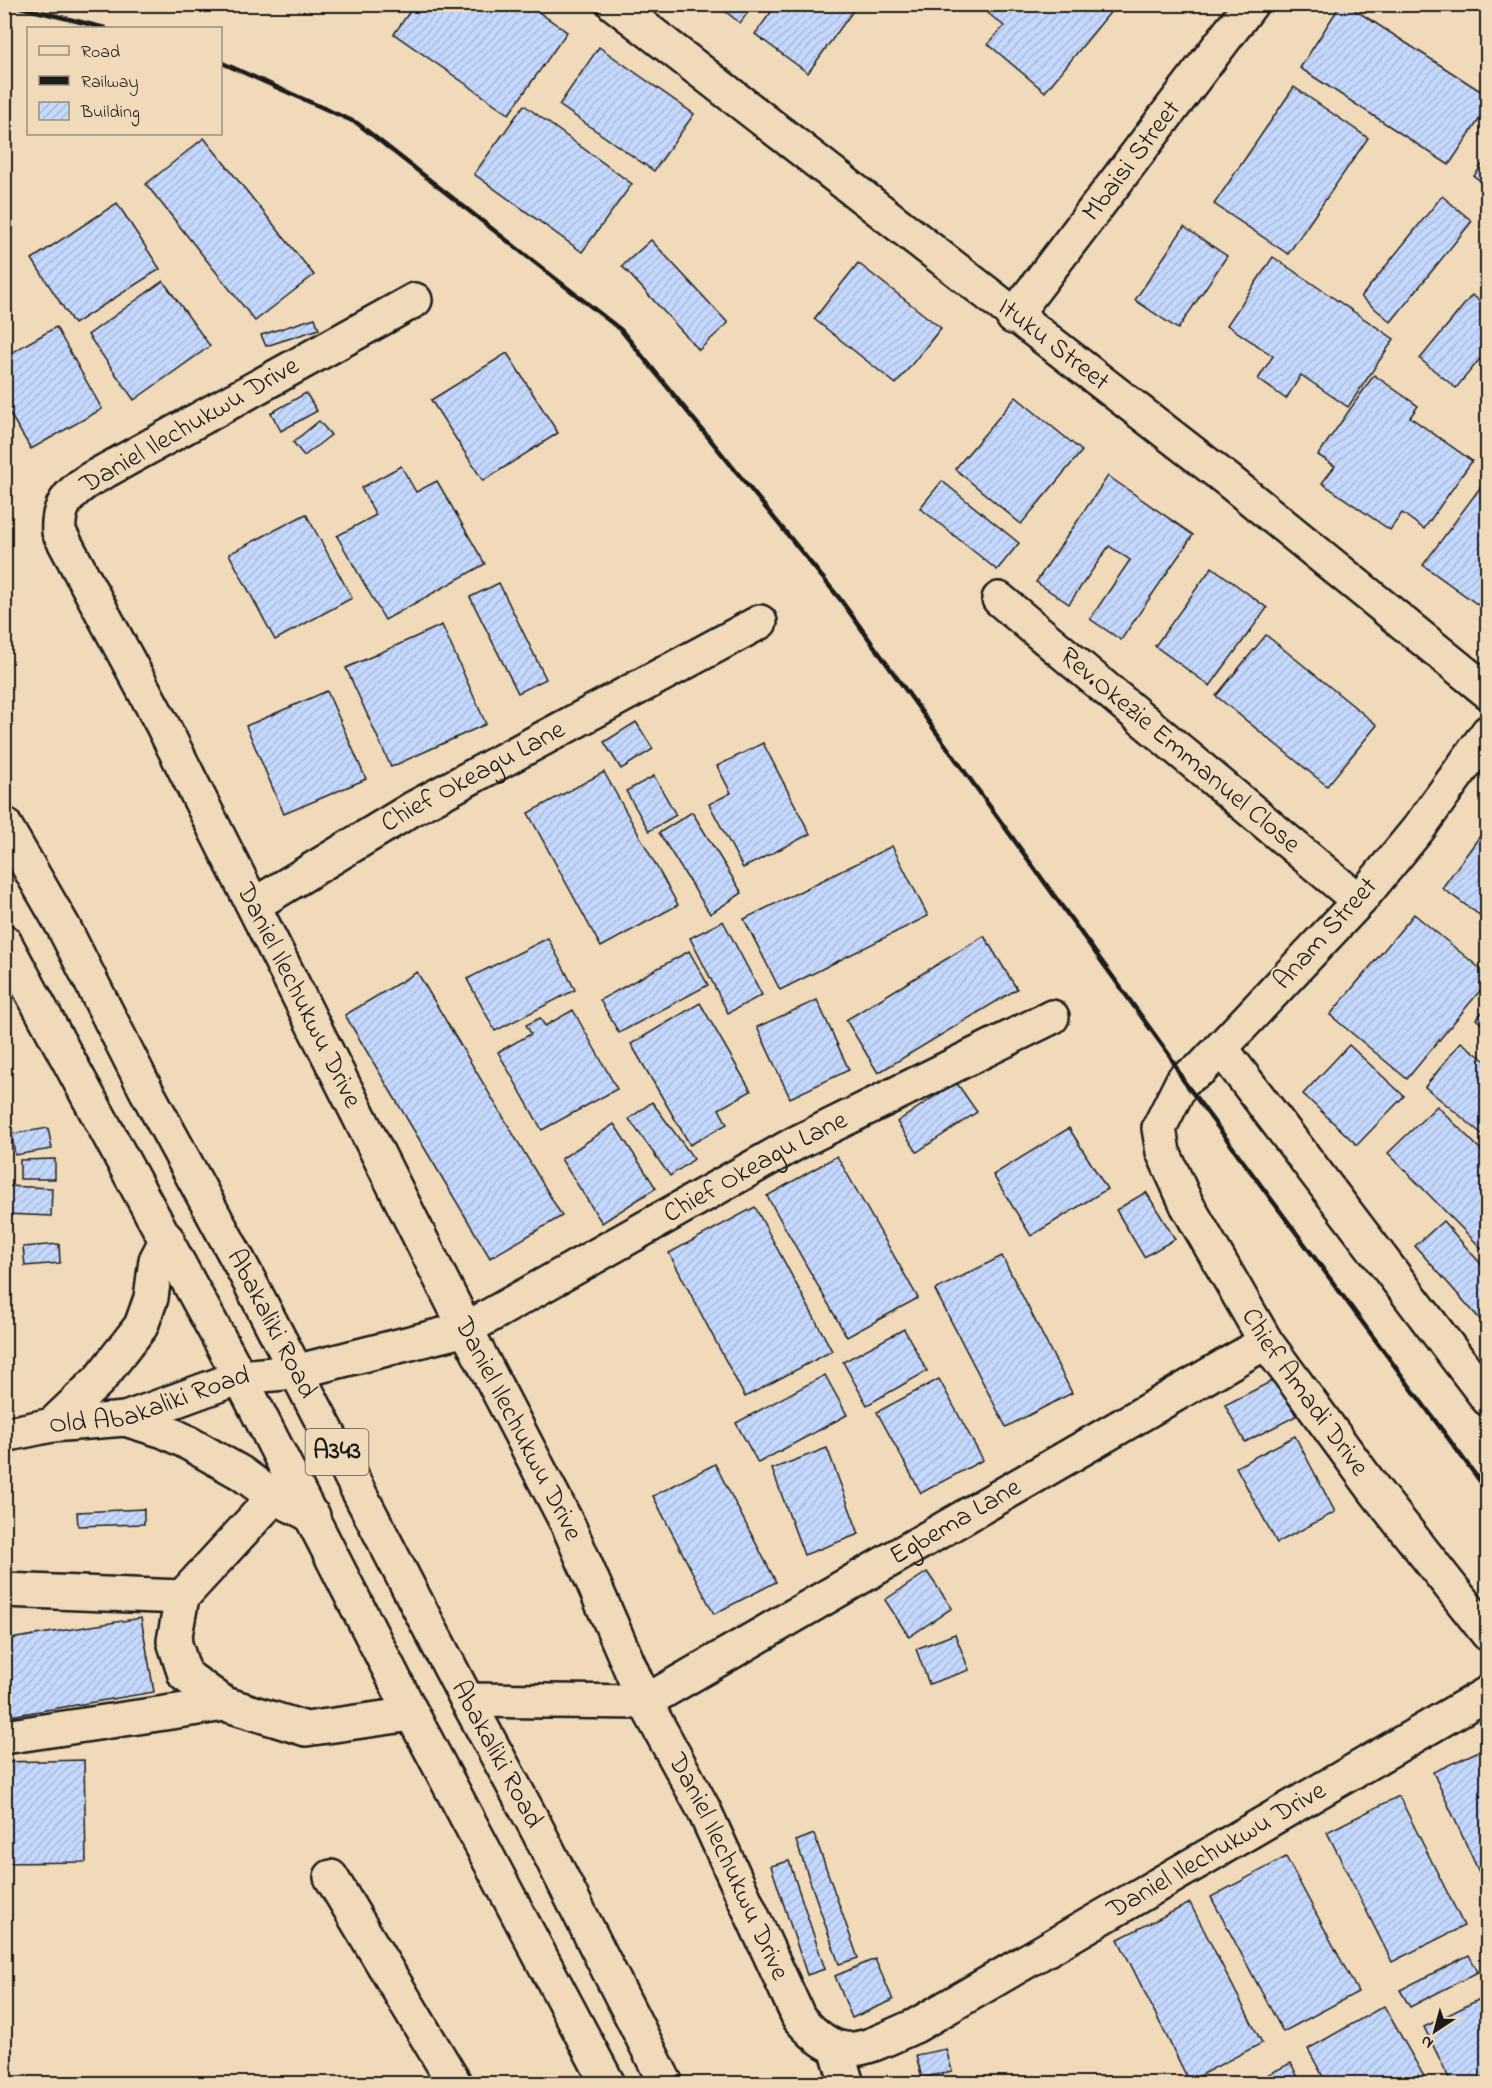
<svg xmlns="http://www.w3.org/2000/svg" width="1492" height="2088" font-family="'Indie Flower',sans-serif">
  <defs>
    <pattern id="building-hatch" width="6" height="6" patternUnits="userSpaceOnUse" patternTransform="scale(1.5)"><rect width="6" height="6" fill="#c5d8fd"/><path d="M-1 1l2-2M0 6l6-6M5 7l2-2" fill="none" stroke="#a9b9d8"/></pattern>
  </defs>
  <rect width="100%" height="100%" fill="#f0dab9"/>
  <filter id="ink" filterUnits="userSpaceOnUse"><feTurbulence type="fractalNoise" baseFrequency=".0167" numOctaves="2"/><feDisplacementMap in="SourceGraphic" scale="12" xChannelSelector="R" yChannelSelector="G"/><feConvolveMatrix kernelMatrix="1 2 1 2 8 2 1 2 1" color-interpolation-filters="sRGB"/></filter>
  <g filter="url(#ink)">
    <g fill="url(#building-hatch)" stroke="#1c1c1c" stroke-width="1.5">
      <path d="M 415,4 L 527,4 L 567,32 L 509,114 L 394,34 Z"/>
      <path d="M 716,4 L 754,4 L 740,23 Z"/>
      <path d="M 777,4 L 858,4 L 808,73 L 755,34 Z"/>
      <path d="M 989,4 L 1117,4 L 1045,92 L 988,44 L 1004,26 L 984,10 Z"/>
      <path d="M 1341,4 L 1346,4 L 1488,96 L 1488,106 L 1449,165 L 1300,68 Z"/>
      <path d="M 1472,4 L 1488,4 L 1488,17 Z"/>
      <path d="M 599,47 L 694,114 L 654,171 L 559,105 Z"/>
      <path d="M 1294,87 L 1368,138 L 1288,254 L 1214,204 Z"/>
      <path d="M 524,105 L 632,184 L 582,252 L 474,174 Z"/>
      <path d="M 204,138 L 314,275 L 255,321 L 146,184 Z"/>
      <path d="M 1488,157 L 1488,186 L 1474,176 Z"/>
      <path d="M 1442,196 L 1472,221 L 1391,322 L 1361,297 Z"/>
      <path d="M 117,203 L 160,269 L 74,324 L 32,259 Z"/>
      <path d="M 1184,227 L 1227,256 L 1178,329 L 1135,300 Z"/>
      <path d="M 651,240 L 728,323 L 699,350 L 622,266 Z"/>
      <path d="M 1273,257 L 1394,339 L 1348,407 L 1301,375 L 1286,399 L 1258,379 L 1273,356 L 1227,325 Z"/>
      <path d="M 858,263 L 941,328 L 896,384 L 814,319 Z"/>
      <path d="M 163,281 L 210,346 L 134,400 L 88,335 Z"/>
      <path d="M 1472,295 L 1488,307 L 1488,349 L 1456,388 L 1420,359 Z"/>
      <path d="M 315,318 L 319,329 L 266,346 L 261,335 Z"/>
      <path d="M 56,327 L 102,409 L 31,449 L 4,404 L 4,357 Z"/>
      <path d="M 507,353 L 558,433 L 483,481 L 431,400 Z"/>
      <path d="M 1374,375 L 1418,406 L 1410,417 L 1472,461 L 1424,529 L 1402,513 L 1390,530 L 1322,483 L 1335,466 L 1318,455 Z"/>
      <path d="M 306,393 L 317,411 L 281,431 L 271,413 Z"/>
      <path d="M 1016,397 L 1082,451 L 1021,524 L 955,469 Z"/>
      <path d="M 319,421 L 331,435 L 304,456 L 293,442 Z"/>
      <path d="M 401,466 L 416,492 L 437,481 L 485,564 L 385,620 L 337,536 L 376,515 L 361,488 Z"/>
      <path d="M 1108,476 L 1193,535 L 1121,640 L 1090,619 L 1130,560 L 1109,546 L 1069,604 L 1036,582 Z"/>
      <path d="M 1488,477 L 1488,612 L 1423,565 Z"/>
      <path d="M 942,481 L 1019,543 L 997,570 L 920,508 Z"/>
      <path d="M 306,514 L 352,598 L 275,640 L 229,554 Z"/>
      <path d="M 1212,567 L 1267,608 L 1210,686 L 1155,646 Z"/>
      <path d="M 499,583 L 546,679 L 518,693 L 470,597 Z"/>
      <path d="M 442,625 L 486,724 L 391,767 L 346,668 Z"/>
      <path d="M 1266,635 L 1377,725 L 1327,786 L 1216,696 Z"/>
      <path d="M 327,691 L 366,779 L 284,814 L 246,726 Z"/>
      <path d="M 636,722 L 653,749 L 621,769 L 604,742 Z"/>
      <path d="M 763,743 L 810,834 L 743,868 L 709,804 L 731,793 L 717,766 Z"/>
      <path d="M 604,772 L 678,905 L 601,947 L 528,813 Z"/>
      <path d="M 654,776 L 676,815 L 649,831 L 626,791 Z"/>
      <path d="M 692,812 L 742,893 L 710,914 L 659,833 Z"/>
      <path d="M 1488,825 L 1488,921 L 1442,888 Z"/>
      <path d="M 892,846 L 928,916 L 780,990 L 744,919 Z"/>
      <path d="M 1414,914 L 1488,975 L 1488,981 L 1407,1079 L 1330,1015 Z"/>
      <path d="M 723,921 L 762,995 L 728,1013 L 690,938 Z"/>
      <path d="M 984,936 L 1017,989 L 878,1073 L 846,1020 Z"/>
      <path d="M 548,938 L 575,990 L 495,1031 L 467,979 Z"/>
      <path d="M 689,951 L 708,985 L 619,1033 L 600,1000 Z"/>
      <path d="M 417,972 L 562,1216 L 490,1258 L 345,1015 Z"/>
      <path d="M 817,1000 L 849,1070 L 790,1098 L 757,1027 Z"/>
      <path d="M 700,1003 L 751,1091 L 719,1109 L 727,1124 L 690,1145 L 631,1044 Z"/>
      <path d="M 1488,1006 L 1488,1030 L 1476,1019 Z"/>
      <path d="M 573,1010 L 617,1089 L 542,1130 L 498,1052 L 531,1034 L 526,1025 L 540,1018 L 545,1026 Z"/>
      <path d="M 1461,1042 L 1488,1063 L 1488,1139 L 1425,1087 Z"/>
      <path d="M 1349,1045 L 1404,1096 L 1357,1145 L 1303,1094 Z"/>
      <path d="M 956,1082 L 977,1112 L 917,1152 L 897,1122 Z"/>
      <path d="M 652,1102 L 694,1159 L 670,1176 L 629,1119 Z"/>
      <path d="M 1437,1106 L 1488,1157 L 1488,1255 L 1388,1153 Z"/>
      <path d="M 614,1124 L 656,1188 L 602,1223 L 561,1159 Z"/>
      <path d="M 48,1128 L 52,1149 L 15,1155 L 12,1134 Z"/>
      <path d="M 1069,1128 L 1107,1189 L 1031,1236 L 993,1175 Z"/>
      <path d="M 837,1156 L 918,1298 L 847,1337 L 767,1196 Z"/>
      <path d="M 55,1159 L 55,1179 L 20,1179 L 20,1160 Z"/>
      <path d="M 6,1186 L 52,1188 L 51,1216 L 5,1214 Z"/>
      <path d="M 1146,1192 L 1175,1239 L 1144,1257 L 1116,1210 Z"/>
      <path d="M 755,1207 L 832,1351 L 745,1397 L 669,1253 Z"/>
      <path d="M 1443,1221 L 1488,1272 L 1486,1326 L 1415,1246 Z"/>
      <path d="M 59,1244 L 60,1263 L 25,1266 L 23,1247 Z"/>
      <path d="M 1002,1256 L 1072,1393 L 1006,1427 L 935,1290 Z"/>
      <path d="M 904,1329 L 927,1371 L 867,1405 L 843,1362 Z"/>
      <path d="M 825,1375 L 847,1415 L 758,1463 L 736,1423 Z"/>
      <path d="M 939,1379 L 983,1460 L 921,1493 L 877,1412 Z"/>
      <path d="M 1276,1379 L 1296,1416 L 1245,1442 L 1225,1405 Z"/>
      <path d="M 1295,1436 L 1335,1512 L 1277,1543 L 1236,1467 Z"/>
      <path d="M 827,1448 L 859,1534 L 804,1555 L 772,1469 Z"/>
      <path d="M 715,1464 L 776,1582 L 714,1614 L 653,1496 Z"/>
      <path d="M 144,1509 L 144,1524 L 78,1526 L 77,1512 Z"/>
      <path d="M 927,1572 L 952,1608 L 909,1637 L 885,1600 Z"/>
      <path d="M 141,1618 L 154,1692 L 4,1717 L 4,1640 Z"/>
      <path d="M 955,1634 L 969,1670 L 929,1684 L 916,1649 Z"/>
      <path d="M 1488,1747 L 1488,1881 L 1484,1883 L 1433,1772 Z"/>
      <path d="M 84,1760 L 86,1862 L 4,1863 L 4,1762 Z"/>
      <path d="M 1399,1796 L 1464,1926 L 1392,1962 L 1327,1832 Z"/>
      <path d="M 814,1834 L 858,1958 L 839,1964 L 796,1841 Z"/>
      <path d="M 1286,1857 L 1358,1992 L 1283,2032 L 1211,1897 Z"/>
      <path d="M 789,1861 L 825,1969 L 807,1975 L 771,1866 Z"/>
      <path d="M 1190,1903 L 1262,2043 L 1189,2081 L 1118,1939 Z"/>
      <path d="M 1469,1955 L 1478,1972 L 1410,2007 L 1400,1990 Z"/>
      <path d="M 875,1959 L 893,2000 L 852,2018 L 835,1976 Z"/>
      <path d="M 1488,1995 L 1488,2074 L 1468,2084 L 1452,2084 L 1424,2027 Z"/>
      <path d="M 1384,2006 L 1426,2080 L 1419,2084 L 1327,2084 L 1308,2049 Z"/>
      <path d="M 946,2049 L 952,2071 L 922,2078 L 916,2055 Z"/>
      <path d="M 1291,2063 L 1301,2084 L 1251,2083 Z"/>
    </g>
    <g fill="none" stroke-linecap="round" stroke-linejoin="round">
      <g stroke="#1c1c1c" stroke-width="38">
        <g id="minor">
          <path id="s1" d="M 614,4 L 1229,481 L 1488,692"/>
          <path id="s2" d="M 415,300 L 89,480 C 69,493 57,506 59,532 L 162,724 L 466,1329 L 569,1527 L 645,1702 L 703,1808 L 799,2018 C 842,2068 863,2048 915,2026 L 1488,1693"/>
          <path id="s3" d="M 1013,317 L 1251,4"/>
          <path id="s4" d="M 999,599 L 1359,901"/>
          <path id="s5" d="M 1488,732 L 1419,828 L 1359,901 L 1202,1068 L 1183,1080 L 1159,1128 L 1163,1152 L 1187,1205 L 1266,1342 L 1376,1492 L 1488,1634"/>
          <path id="s6" d="M 254,905 L 412,809 L 760,622"/>
          <path d="M 1221,1048 L 1488,1399"/>
          <path id="s7" d="M 295,1372 L 466,1329 L 796,1143 L 1052,1017"/>
          <path d="M 274,1497 L 182,1597 L 174,1641 L 185,1675 L 225,1704 L 306,1729 L 412,1714"/>
          <path d="M 4,1590 L 182,1597"/>
          <path id="s8" d="M 467,1700 L 645,1702 L 1266,1342"/>
          <path d="M 4,1737 L 225,1704"/>
          <path d="M 331,1877 L 455,2084"/>
          <path d="M 836,2048 L 847,2084"/>
        </g>
      </g>
      <g stroke="#1c1c1c" stroke-width="38">
        <g id="major">
          <path id="s9" d="M 4,1435 L 52,1425 L 125,1419 L 240,1377 L 295,1372"/>
        </g>
      </g>
      <g stroke="#1c1c1c" stroke-width="38">
        <g id="highway">
          <path id="s10" d="M 4,824 L 64,928 L 147,1092 L 244,1271 L 467,1700 L 536,1827 L 666,2084"/>
          <path d="M 4,941 L 240,1377 L 412,1714 L 608,2084"/>
          <path d="M 125,1419 L 164,1431 L 183,1440 L 241,1473 L 274,1497 L 313,1516"/>
          <path d="M 52,1425 L 99,1380 L 141,1326 L 151,1298 L 156,1260 L 167,1239"/>
        </g>
      </g>
      <use href="#minor" stroke="#f0dab9" stroke-width="33"/>
      <use href="#major" stroke="#f0dab9" stroke-width="33"/>
      <use href="#highway" stroke="#f0dab9" stroke-width="33"/>
      <g stroke="#1c1c1c" stroke-width="4.5">
        <path d="M 8,4 L 105,28"/>
        <path d="M 220,62 L 357,123 L 621,330 L 840,599 L 1170,1056 L 1183,1080 L 1488,1492"/>
      </g>
    </g>
  </g>
  <g text-anchor="middle" dominant-baseline="central" stroke-width="4.5" stroke-linejoin="round" paint-order="stroke">
    <rect fill="#f0dab9" stroke="#5c554b" stroke-width="1.5" x="305.5" y="1429" width="63" height="46" rx="4.5"/>
    <g font-size="26" font-weight="bold" fill="#1c1c1c">
      <text x="337" y="1452">A343</text>
    </g>
    <g font-size="27" fill="#1c1c1c" stroke="#f0dab9">
      <text stroke="none"><textPath href="#s3" startOffset="196">Mbaisi Street</textPath></text>
      <text stroke="none"><textPath href="#s1" startOffset="556">Ituku Street</textPath></text>
      <text transform="translate(190 426) rotate(-30)">Daniel Ilechukwu Drive</text>
      <text stroke="none"><textPath href="#s4" startOffset="236">Rev.Okezie Emmanuel Close</textPath></text>
      <text stroke="none"><textPath href="#s6" startOffset="254">Chief Okeagu Lane</textPath></text>
      <text transform="translate(1326 934) rotate(-48)">Anam Street</text>
      <text stroke="none"><textPath href="#s2" startOffset="958">Daniel Ilechukwu Drive</textPath></text>
      <text stroke="none"><textPath href="#s7" startOffset="508">Chief Okeagu Lane</textPath></text>
      <text stroke="none"><textPath href="#s10" startOffset="567">Abakaliki Road</textPath></text>
      <text stroke="none"><textPath href="#s5" startOffset="822">Chief Amadi Drive</textPath></text>
      <text stroke="none"><textPath href="#s9" startOffset="150">Old Abakaliki Road</textPath></text>
      <text stroke="none"><textPath href="#s2" startOffset="1444">Daniel Ilechukwu Drive</textPath></text>
      <text stroke="none"><textPath href="#s8" startOffset="537">Egbema Lane</textPath></text>
      <text stroke="none"><textPath href="#s10" startOffset="1053">Abakaliki Road</textPath></text>
      <text stroke="none"><textPath href="#s2" startOffset="2577">Daniel Ilechukwu Drive</textPath></text>
      <text stroke="none"><textPath href="#s2" startOffset="1930">Daniel Ilechukwu Drive</textPath></text>
    </g>
  </g>
  <rect width="1492" height="2088" fill="none" stroke="#f0dab9" stroke-width="24"/>
  <rect x="12" y="12" width="1468" height="2064" fill="none" stroke="#1c1c1c" stroke-width="2" filter="url(#ink)"/>
  <rect x="27" y="27" width="195" height="108" fill="#f0dab9" stroke="#9b8e7a" stroke-width="1.5"/>
  <rect x="39" y="46" width="30" height="9" fill="#f0dab9" stroke="#9b8e7a" stroke-width="1.5"/>
  <text x="81" y="57" font-size="18" fill="#1c1c1c">Road</text>
  <rect x="39" y="76" width="30" height="9" fill="#1c1c1c" stroke="#9b8e7a" stroke-width="1.5"/>
  <text x="81" y="87" font-size="18" fill="#1c1c1c">Railway</text>
  <rect x="39" y="102" width="30" height="18" fill="url(#building-hatch)" stroke="#9b8e7a" stroke-width="1.5"/>
  <text x="81" y="117" font-size="18" fill="#1c1c1c">Building</text>
  <g transform="translate(1435 2031) rotate(216)" stroke="#f0dab9" stroke-width="4.5" paint-order="stroke">
  <path d="M0-4.5L10 22L0 15L-10 22Z" fill="#1c1c1c"/>
  <text y="-9" font-size="16" font-weight="bold" text-anchor="middle" fill="#1c1c1c">N</text>
  </g>
</svg>
